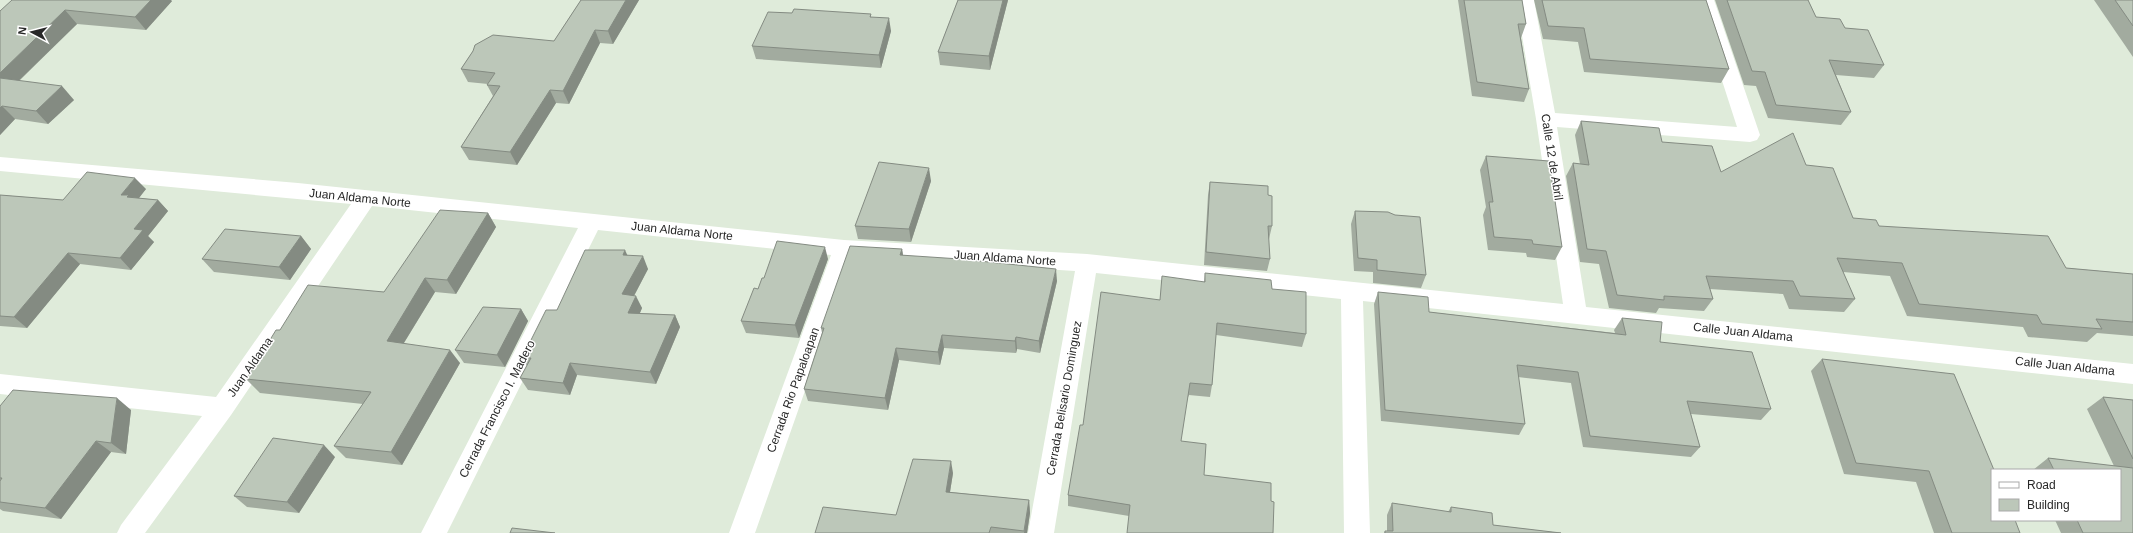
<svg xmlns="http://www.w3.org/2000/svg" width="2133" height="533" font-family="Arial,sans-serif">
  <rect width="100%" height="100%" fill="#dfebda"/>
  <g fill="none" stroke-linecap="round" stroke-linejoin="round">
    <path fill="#fff" fill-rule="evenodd" d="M 1516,0 L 1534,0 L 1555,113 L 1737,127 L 1696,0 L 1714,0 L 1760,135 L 1757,140 L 1750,142 L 1557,127 L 1586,307 L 2133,364 L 2133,384 L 1363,301 L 1370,533 L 1344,533 L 1341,299 L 1096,273 L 1054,533 L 1028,533 L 1075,271 L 852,257 L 755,533 L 729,533 L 831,255 L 598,230 L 447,533 L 421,533 L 578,228 L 372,206 L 231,415 L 145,533 L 117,533 L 121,525 L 202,416 L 0,394 L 0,374 L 216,397 L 351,204 L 0,171 L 0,157 L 298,183 L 844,240 L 1087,254 L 1563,304 L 1536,119 Z"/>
  </g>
  <g fill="#a2ab9f">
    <path d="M 581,0 L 639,0 L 613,44 L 600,43 L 569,104 L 556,103 L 517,165 L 469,160 L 461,147 L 493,96 L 487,85 L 488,84 L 468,82 L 461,69 L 473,51 L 554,41 Z"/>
    <path d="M 958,0 L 1008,0 L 990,70 L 940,65 L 938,52 Z"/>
    <path d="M 1458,0 L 1522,0 L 1526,24 L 1521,38 L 1529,89 L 1524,102 L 1472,96 Z"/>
    <path d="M 1534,0 L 1706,0 L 1729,69 L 1721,83 L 1584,72 L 1578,42 L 1543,39 Z"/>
    <path d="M 1715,0 L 1808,0 L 1816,17 L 1845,28 L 1884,65 L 1874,78 L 1836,75 L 1851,112 L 1841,125 L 1768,118 L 1756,86 L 1744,85 Z"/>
    <path d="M 2094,0 L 2133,0 L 2133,57 Z"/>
    <path d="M 172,1 L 146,30 L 77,24 L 19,81 L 74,100 L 48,124 L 15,119 L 0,135 L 0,11 Z"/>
    <path d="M 792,13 L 871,14 L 871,17 L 891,31 L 881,68 L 756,59 L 752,46 Z"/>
    <path d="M 1581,121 L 1662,142 L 1721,172 L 1806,165 L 1853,218 L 1879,226 L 2066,268 L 2133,274 L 2133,336 L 2097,333 L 2087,342 L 2028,337 L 2023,327 L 1907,316 L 1890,276 L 1843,272 L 1855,299 L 1844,312 L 1789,309 L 1783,294 L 1710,289 L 1713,299 L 1704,311 L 1659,308 L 1656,313 L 1609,308 L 1599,264 L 1580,262 L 1566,176 L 1573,163 L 1580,164 L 1575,135 Z"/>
    <path d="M 1486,156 L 1562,247 L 1555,260 L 1527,257 L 1526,253 L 1488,250 L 1483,215 L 1486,207 L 1480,170 Z"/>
    <path d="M 931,181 L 911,242 L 858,239 L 855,226 Z"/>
    <path d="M 1210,182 L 1268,195 L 1272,226 L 1269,239 L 1268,239 L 1270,259 L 1267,271 L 1204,265 L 1208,195 Z"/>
    <path d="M 146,189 L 138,198 L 158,200 L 168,211 L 148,236 L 154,242 L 131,270 L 80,264 L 27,328 L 0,326 L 0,195 L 63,200 Z"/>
    <path d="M 1355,211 L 1426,275 L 1421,288 L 1373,283 L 1373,272 L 1354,271 L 1351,224 Z"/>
    <path d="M 488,213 L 496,227 L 456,294 L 435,292 L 404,343 L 460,363 L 402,465 L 346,458 L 334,446 L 363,404 L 260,393 L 246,379 L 280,330 L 384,292 Z"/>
    <path d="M 301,236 L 311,249 L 290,280 L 214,272 L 202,259 Z"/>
    <path d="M 902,249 L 903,255 L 1057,281 L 1040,353 L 1017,349 L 1016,353 L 944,348 L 940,365 L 899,360 L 888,410 L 808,401 L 804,389 L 822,333 L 821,328 Z"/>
    <path d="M 627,255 L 648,269 L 634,296 L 642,308 L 640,313 L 675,315 L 680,327 L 656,384 L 577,375 L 570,395 L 528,390 L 520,378 L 527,366 L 522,358 L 557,310 Z"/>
    <path d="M 828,259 L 799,338 L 746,333 L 741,321 L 764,278 Z"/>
    <path d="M 1205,273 L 1272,289 L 1306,334 L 1302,347 L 1216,335 L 1212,385 L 1210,397 L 1189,395 L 1129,516 L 1068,506 L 1068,495 L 1083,425 L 1160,300 L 1204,282 Z"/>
    <path d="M 1378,292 L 1429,312 L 1615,333 L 1614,330 L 1622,318 L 1771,409 L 1761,420 L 1691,414 L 1700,447 L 1691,457 L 1583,447 L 1571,383 L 1518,377 L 1525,424 L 1519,435 L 1381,421 L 1374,304 Z"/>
    <path d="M 521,309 L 528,321 L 505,367 L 464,363 L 455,350 Z"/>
    <path d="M 1822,359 L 2020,533 L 1934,533 L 1916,482 L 1844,474 L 1811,371 Z"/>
    <path d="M 2103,397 L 2133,400 L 2133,533 L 2061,533 L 2055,520 L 2120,520 L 2120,470 L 2033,470 L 2048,458 L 2114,466 L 2087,409 Z"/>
    <path d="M 0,406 L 131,410 L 126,454 L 111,452 L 61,519 L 3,511 L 0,509 Z"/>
    <path d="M 335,457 L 299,513 L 247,507 L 234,496 Z"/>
    <path d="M 953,473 L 950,492 L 1029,500 L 1030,513 L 1027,533 L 815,533 L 896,515 Z"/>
    <path d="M 1392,503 L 1448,512 L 1451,507 L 1493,525 L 1561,533 L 1384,533 L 1385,531 L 1387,531 L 1387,515 Z"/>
  </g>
  <g fill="#848b82">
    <path d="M 151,0 L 171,0 L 172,1 L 146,30 L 135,17 Z"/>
    <path d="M 626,0 L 639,0 L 613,44 L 608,31 Z"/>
    <path d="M 1003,0 L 1008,0 L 990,70 L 989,56 Z"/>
    <path d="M 65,10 L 77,24 L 8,91 L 0,82 L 0,73 Z"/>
    <path d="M 889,18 L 891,31 L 881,68 L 879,55 Z"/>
    <path d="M 595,30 L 600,43 L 569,104 L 563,91 Z"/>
    <path d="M 62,86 L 74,100 L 48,124 L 36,111 Z"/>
    <path d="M 550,90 L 556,103 L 517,165 L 510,152 Z"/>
    <path d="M 2,106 L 15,119 L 0,135 L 0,108 Z"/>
    <path d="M 929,168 L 931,181 L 911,242 L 909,229 Z"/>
    <path d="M 135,178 L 146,189 L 136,202 L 121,195 Z"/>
    <path d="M 158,200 L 168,211 L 148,236 L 154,242 L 131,270 L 120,258 L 134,229 Z"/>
    <path d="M 488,213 L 496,227 L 456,294 L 447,280 Z"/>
    <path d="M 301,236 L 311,249 L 290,280 L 279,267 Z"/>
    <path d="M 825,247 L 828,259 L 799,338 L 795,325 Z"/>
    <path d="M 902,249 L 904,262 L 900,255 Z"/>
    <path d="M 625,250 L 631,263 L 623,255 Z"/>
    <path d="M 68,253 L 80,264 L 27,328 L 14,317 Z"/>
    <path d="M 643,256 L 648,269 L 628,307 L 622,294 Z"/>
    <path d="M 1056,269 L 1057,281 L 1040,353 L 1039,341 Z"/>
    <path d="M 425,278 L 435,292 L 397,354 L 387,341 Z"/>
    <path d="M 636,296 L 642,308 L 634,326 L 628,313 Z"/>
    <path d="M 521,309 L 528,321 L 505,367 L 497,355 Z"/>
    <path d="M 675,315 L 680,327 L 656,384 L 650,372 Z"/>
    <path d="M 942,335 L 944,348 L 940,365 L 938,352 Z"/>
    <path d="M 1016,337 L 1017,349 L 1016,353 L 1015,341 Z"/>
    <path d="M 896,348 L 899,360 L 888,410 L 885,398 Z"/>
    <path d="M 450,350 L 460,363 L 402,465 L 391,452 Z"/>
    <path d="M 570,363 L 577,375 L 570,395 L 563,383 Z"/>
    <path d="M 117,398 L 131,410 L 126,454 L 111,443 Z"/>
    <path d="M 96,441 L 111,452 L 61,519 L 45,508 Z"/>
    <path d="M 324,445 L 335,457 L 299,513 L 287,502 Z"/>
    <path d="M 951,461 L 953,473 L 948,504 L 946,492 Z"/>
    <path d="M 1029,500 L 1030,513 L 1027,533 L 1024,533 Z"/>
  </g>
  <g fill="#bcc7b9" stroke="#848b82">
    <path d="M 12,0 L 151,0 L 135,17 L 65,10 L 0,73 L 0,11 Z"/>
    <path d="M 581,0 L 626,0 L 608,31 L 595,30 L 563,91 L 550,90 L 510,152 L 461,147 L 500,86 L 487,85 L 495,73 L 461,69 L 473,51 L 475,45 L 493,35 L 554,41 Z"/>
    <path d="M 958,0 L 1003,0 L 989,56 L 938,52 Z"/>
    <path d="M 1464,0 L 1522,0 L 1526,24 L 1518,24 L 1529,89 L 1477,82 Z"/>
    <path d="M 1542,0 L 1706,0 L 1729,69 L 1590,59 L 1584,28 L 1548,26 Z"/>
    <path d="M 1727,0 L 1808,0 L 1816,17 L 1840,19 L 1845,28 L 1868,30 L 1884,65 L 1829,60 L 1851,112 L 1776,105 L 1765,72 L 1752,71 Z"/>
    <path d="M 2115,0 L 2133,0 L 2133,26 Z"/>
    <path d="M 794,9 L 871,14 L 870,17 L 889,18 L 879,55 L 752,46 L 768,12 L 792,13 Z"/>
    <path d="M 0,78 L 62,86 L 36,111 L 2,106 L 0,108 Z"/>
    <path d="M 1581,121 L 1659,128 L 1662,142 L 1712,146 L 1721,172 L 1793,133 L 1806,165 L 1833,168 L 1853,218 L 1876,220 L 1879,226 L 2048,236 L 2066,268 L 2133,274 L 2133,322 L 2096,319 L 2102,329 L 2042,324 L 2037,315 L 1919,304 L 1902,263 L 1837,258 L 1855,299 L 1800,296 L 1793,281 L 1706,276 L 1713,299 L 1664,296 L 1664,300 L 1617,295 L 1606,251 L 1587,249 L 1573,163 L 1589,165 Z"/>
    <path d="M 1486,156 L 1549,161 L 1562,247 L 1533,244 L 1532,240 L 1494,237 L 1489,202 L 1493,202 Z"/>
    <path d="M 879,162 L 929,168 L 909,229 L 855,226 Z"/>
    <path d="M 87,172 L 135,178 L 121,195 L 129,195 L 127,197 L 158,200 L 134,229 L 143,230 L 120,258 L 68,253 L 14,317 L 0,316 L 0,195 L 63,200 Z"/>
    <path d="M 1210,182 L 1268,186 L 1268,195 L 1272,196 L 1272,226 L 1268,226 L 1270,259 L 1206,252 Z"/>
    <path d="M 440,210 L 488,213 L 447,280 L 425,278 L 387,341 L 450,350 L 391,452 L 334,446 L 371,392 L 246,379 L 276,330 L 280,330 L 308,285 L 384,292 Z"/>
    <path d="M 1355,211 L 1388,212 L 1395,215 L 1420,217 L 1426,275 L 1377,270 L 1377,260 L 1358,258 Z"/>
    <path d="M 225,229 L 301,236 L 279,267 L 202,259 Z"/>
    <path d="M 777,241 L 825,247 L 795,325 L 741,321 L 754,288 L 758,289 L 762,278 L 764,278 Z"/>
    <path d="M 850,246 L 902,249 L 900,255 L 960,259 L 1056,269 L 1039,341 L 1016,337 L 1015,341 L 942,335 L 938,352 L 896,348 L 885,398 L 804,389 L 824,328 L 821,328 Z"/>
    <path d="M 585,250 L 625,250 L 623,255 L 643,256 L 622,294 L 636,296 L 628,313 L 675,315 L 650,372 L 570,363 L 563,383 L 520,378 L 531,358 L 522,358 L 546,310 L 557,310 Z"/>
    <path d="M 1205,273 L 1271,280 L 1272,289 L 1306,292 L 1306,334 L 1217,323 L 1212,385 L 1190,383 L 1181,441 L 1206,444 L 1204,475 L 1271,483 L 1271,501 L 1274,502 L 1273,533 L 1127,533 L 1130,505 L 1068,495 L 1080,425 L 1083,425 L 1101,292 L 1160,300 L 1162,276 L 1205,282 Z"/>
    <path d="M 1378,292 L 1428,297 L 1429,312 L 1626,335 L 1622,318 L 1662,322 L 1660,342 L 1752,352 L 1771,409 L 1687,401 L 1700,447 L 1590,436 L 1578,372 L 1517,365 L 1525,424 L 1385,410 Z"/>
    <path d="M 483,307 L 521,309 L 497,355 L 455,350 Z"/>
    <path d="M 1822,359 L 1954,374 L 1994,470 L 1992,470 L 1992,520 L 2015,520 L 2020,533 L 1952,533 L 1929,471 L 1856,463 Z"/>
    <path d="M 13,390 L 117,398 L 111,443 L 96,441 L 45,508 L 0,502 L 0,481 L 2,478 L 0,478 L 0,406 Z"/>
    <path d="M 2103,397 L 2133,400 L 2133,459 Z"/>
    <path d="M 273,438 L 324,445 L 287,502 L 234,496 Z"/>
    <path d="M 2048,458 L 2133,468 L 2133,533 L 2083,533 L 2077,520 L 2120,520 L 2120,470 L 2054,470 Z"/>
    <path d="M 913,459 L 951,461 L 946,492 L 1029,500 L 1024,531 L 991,527 L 989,533 L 815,533 L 823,507 L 896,515 Z"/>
    <path d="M 1392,503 L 1451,512 L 1451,507 L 1492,513 L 1493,525 L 1561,533 L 1385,533 L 1385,531 L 1393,531 Z"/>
    <path d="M 512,528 L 555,533 L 510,533 Z"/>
  </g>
  <g text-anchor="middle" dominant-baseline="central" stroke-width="3" stroke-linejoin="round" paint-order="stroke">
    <g font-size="12" fill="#282828" stroke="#fff">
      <text transform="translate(1552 157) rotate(81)">Calle 12 de Abril</text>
      <text transform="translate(360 198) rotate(6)">Juan Aldama Norte</text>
      <text transform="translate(682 231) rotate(6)">Juan Aldama Norte</text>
      <text transform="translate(1005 258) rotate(4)">Juan Aldama Norte</text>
      <text transform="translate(1743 332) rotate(6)">Calle Juan Aldama</text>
      <text transform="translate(2065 366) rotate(6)">Calle Juan Aldama</text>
      <text transform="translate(250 367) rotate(-55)">Juan Aldama</text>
      <text transform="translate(793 390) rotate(-70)">Cerrada Rio Papaloapan</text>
      <text transform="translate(1064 398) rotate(-80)">Cerrada Belisario Dominguez</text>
      <text transform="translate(497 409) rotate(-63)">Cerrada Francisco I. Madero</text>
    </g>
  </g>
  <rect x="1991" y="469" width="130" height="52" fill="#ffffff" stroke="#a9a9a9"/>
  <rect x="1999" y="482" width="20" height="6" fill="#ffffff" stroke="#a9a9a9"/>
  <text x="2027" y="489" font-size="12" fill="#282828">Road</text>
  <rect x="1999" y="499" width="20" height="12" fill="#bcc7b9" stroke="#a9a9a9"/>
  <text x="2027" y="509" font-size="12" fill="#282828">Building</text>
  <g transform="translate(32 32) rotate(277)" stroke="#ffffff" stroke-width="3" paint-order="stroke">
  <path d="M0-3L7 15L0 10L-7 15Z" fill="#282828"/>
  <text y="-6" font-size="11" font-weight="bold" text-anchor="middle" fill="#282828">N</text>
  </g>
</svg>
